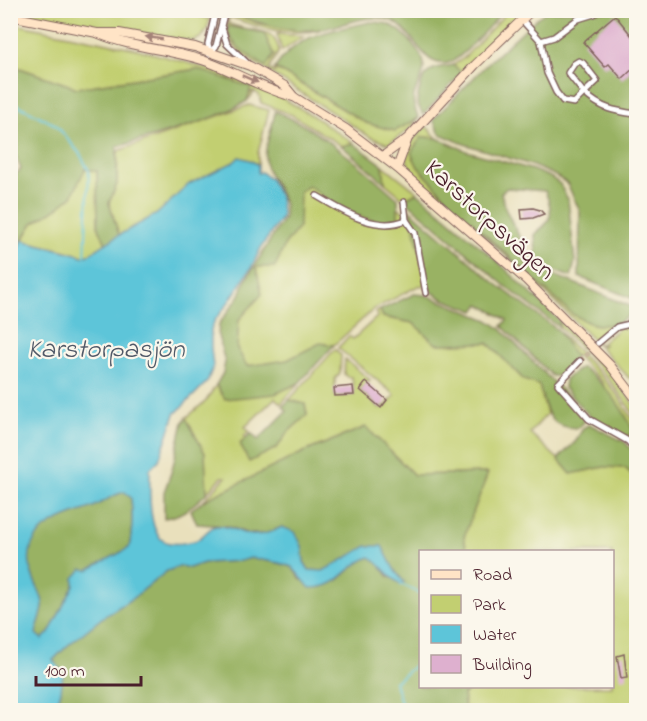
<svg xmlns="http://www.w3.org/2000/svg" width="647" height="721" font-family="'Indie Flower',sans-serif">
  <rect width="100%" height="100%" fill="#fbf7ec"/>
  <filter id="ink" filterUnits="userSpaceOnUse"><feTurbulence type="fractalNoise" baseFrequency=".0167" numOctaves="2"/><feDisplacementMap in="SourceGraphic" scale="12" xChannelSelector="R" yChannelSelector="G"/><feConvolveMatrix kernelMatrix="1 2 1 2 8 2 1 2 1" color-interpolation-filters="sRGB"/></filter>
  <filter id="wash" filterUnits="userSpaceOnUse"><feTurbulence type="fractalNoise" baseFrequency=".008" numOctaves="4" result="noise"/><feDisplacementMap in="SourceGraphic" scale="24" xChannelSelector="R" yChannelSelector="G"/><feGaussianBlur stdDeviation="1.35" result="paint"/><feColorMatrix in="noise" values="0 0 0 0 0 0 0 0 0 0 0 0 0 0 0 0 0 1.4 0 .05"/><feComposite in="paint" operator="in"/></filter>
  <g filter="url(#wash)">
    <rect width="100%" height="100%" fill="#e9e0bc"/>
    <g fill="#c2cf71" stroke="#86774e" stroke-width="1.5" fill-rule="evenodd">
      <path d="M 11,10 L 179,10 L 210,19 C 207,31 205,39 191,41 L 50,19 Z"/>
      <path d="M 508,11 L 524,11 L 502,30 L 462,73 L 453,65 L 464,58 Z"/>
      <path d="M 229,12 L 259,24 L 320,30 C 291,36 260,29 233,18 L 229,18 L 228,23 C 247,34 274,22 279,51 L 269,69 L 274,72 L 277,71 L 274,71 L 275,68 L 366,123 L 395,131 L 419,118 L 411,128 L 388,144 L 370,137 L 244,56 C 226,40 224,36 229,12 ZM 228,26 L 273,55 L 266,66 L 229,37 Z"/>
      <path d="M 10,23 L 137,49 L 232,75 L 277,95 L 310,114 L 353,143 L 342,146 L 292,115 L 261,103 L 259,95 L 254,91 L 250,93 L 254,93 L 247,101 L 251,87 L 197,69 L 77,88 L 11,65 Z"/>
      <path d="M 277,34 L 304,36 L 282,51 Z"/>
      <path d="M 249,105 L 269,110 L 258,153 L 258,165 L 250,160 L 239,157 L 234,162 L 189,184 L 157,214 L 119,235 L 109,203 L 117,184 L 118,151 Z"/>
      <path d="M 281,121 L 318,138 L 450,252 L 566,346 L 559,331 L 602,376 L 619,397 L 636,425 L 636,448 L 626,437 L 602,382 L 576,355 L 559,373 L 520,326 L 486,305 L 439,284 L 418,286 L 374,309 L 334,345 L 329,345 L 288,388 L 299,383 L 281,404 L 275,398 L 245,427 L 249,431 L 244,436 L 262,455 L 277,448 L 287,433 L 307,415 L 305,404 L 289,400 L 335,349 L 341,355 L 340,373 L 335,379 L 335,396 L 354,395 L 352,377 L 347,377 L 344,374 L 345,359 L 370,380 L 360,390 L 380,408 L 383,405 L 385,407 L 395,395 L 338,348 L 349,336 L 353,339 L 378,316 L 376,312 L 380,310 L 383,317 L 413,323 L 436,344 L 488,343 L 524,380 L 539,385 L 547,414 L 530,433 L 558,459 L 571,474 L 604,467 L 625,468 L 636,478 L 636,710 L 465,710 L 463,694 L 474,687 L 612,686 L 612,552 L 467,551 L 464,537 L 487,473 L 414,475 L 366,427 L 304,452 L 203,501 L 226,477 L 222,477 L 207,493 C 206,471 197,437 186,418 L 206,401 L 216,385 L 221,393 L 226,388 L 227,342 L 256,267 L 289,214 L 271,177 Z"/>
      <path d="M 426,126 L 437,138 L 422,137 L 412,153 L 418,167 L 456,208 L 572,314 L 592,324 L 618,323 L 597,341 L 597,337 L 596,341 L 600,346 L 605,345 L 601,344 L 619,328 L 627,326 L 636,333 L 636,377 L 629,378 C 563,305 489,240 415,175 C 399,155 408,143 426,126 Z"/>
      <path d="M 383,165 L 417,192 L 404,199 L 385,183 Z"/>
      <path d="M 84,169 L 97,171 L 98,225 L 106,244 L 85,257 C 64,248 44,247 23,240 L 33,223 L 56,209 L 72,196 Z"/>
      <path d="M 559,320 L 614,376 L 636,408 L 636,418 C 615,385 589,353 559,327 Z"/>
    </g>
    <g fill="#99b263" stroke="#726847" stroke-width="1.5">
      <path d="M 229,11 L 229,10 L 504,11 C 491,23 462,60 448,63 C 421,69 414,27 389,20 C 368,13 343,26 322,29 C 292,34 256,23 229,12 Z"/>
      <path d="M 547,11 L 636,11 L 636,300 L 579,277 L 580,212 L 567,183 L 552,174 L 528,164 L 464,144 L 440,134 L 433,120 L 489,62 L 538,17 Z"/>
      <path d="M 370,22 C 392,21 403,31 416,48 C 419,53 424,58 424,65 C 424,88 404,90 419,118 L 395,131 L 366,123 L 275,68 C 298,32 332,31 370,22 Z"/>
      <path d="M 227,26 L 264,33 L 274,55 L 266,67 C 250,56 230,47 227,26 Z"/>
      <path d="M 11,65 L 77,88 L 197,69 L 251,87 L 247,101 C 214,122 155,135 117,147 L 117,184 L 109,203 L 119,235 L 106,244 L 98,225 L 97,171 L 85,169 L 72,196 L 56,209 L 33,223 L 11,258 L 11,179 L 21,169 L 11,145 Z"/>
      <path d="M 453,65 L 462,73 L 423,115 L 417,103 C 418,92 422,73 434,69 C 440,66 447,67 453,65 Z"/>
      <path d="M 275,111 C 322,131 360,165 398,199 L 398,219 C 370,229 330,203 309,186 L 300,191 L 299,227 L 285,245 L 275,267 L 256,267 L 262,294 L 239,320 L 237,348 L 247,366 L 287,360 L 320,343 L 334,345 L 299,383 L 275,394 L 225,399 L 216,385 L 223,373 L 225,362 L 218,336 L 219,324 L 240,295 L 245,281 L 284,218 C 287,193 273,187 266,166 C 262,151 273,127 275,111 Z"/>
      <path d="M 422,137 L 437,138 L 467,151 L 533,170 L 550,177 L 560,184 L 568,200 L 575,262 L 571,277 L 532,263 L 536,255 L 535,234 C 554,220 553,211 545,191 L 507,188 L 501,193 L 506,210 L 519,236 L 527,264 L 630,306 L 633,309 C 627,324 604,328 590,323 C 584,321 578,317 572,314 L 456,208 L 418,167 L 411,153 L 415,146 Z"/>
      <path d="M 353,143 L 383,165 L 385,183 L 342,146 Z"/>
      <path d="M 417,192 L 497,261 L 559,320 L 559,327 L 505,286 L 404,199 Z"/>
      <path d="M 409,209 L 495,283 L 559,331 L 575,357 L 561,376 L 552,376 L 502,326 L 507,320 L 480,304 L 475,311 L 443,299 L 430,291 Z"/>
      <path d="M 414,294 L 426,295 L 488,320 L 500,328 L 573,402 L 583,415 L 584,422 L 578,428 C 547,429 546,409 539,385 L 524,380 L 488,343 L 436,344 L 413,323 L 383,317 L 380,310 Z"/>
      <path d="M 582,367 C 606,385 621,404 634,432 L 626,437 L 593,420 L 564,388 L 565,379 Z"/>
      <path d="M 289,400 L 305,404 L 307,415 L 287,433 L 277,448 L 249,462 L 240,444 L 251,433 L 258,440 L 287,411 L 283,406 Z"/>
      <path d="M 186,418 L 205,453 L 207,493 C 194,504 182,517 164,518 L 164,492 L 172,470 L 183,422 Z"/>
      <path d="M 588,425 L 591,425 L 625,442 L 636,455 L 636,478 L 625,468 L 604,467 L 571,474 L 558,459 L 576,441 L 583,428 Z"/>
      <path d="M 366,427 L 414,475 L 488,473 L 464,537 L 467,551 L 420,552 L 420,686 L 474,687 L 463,694 L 465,710 L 55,710 L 61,691 L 52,661 L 67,646 L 103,617 L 133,598 L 167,571 L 181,566 L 189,568 L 204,563 L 240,561 L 251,558 L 279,563 L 292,567 L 301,580 L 338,580 L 361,560 L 370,557 L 378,562 L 389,577 L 404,582 L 395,571 L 381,546 L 323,571 L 309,570 L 304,562 L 302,546 L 282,527 L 266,534 L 249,534 L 227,526 L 197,524 L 191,510 L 203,501 L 304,452 Z"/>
      <path d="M 125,492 L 131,498 C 133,516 133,530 129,548 L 88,570 L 74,585 L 49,633 L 42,639 L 36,634 C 37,625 42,616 43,607 C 44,596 36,587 33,577 C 30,569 26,558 28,550 C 37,525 65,516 87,509 C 101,505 111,494 125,492 Z"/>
    </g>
    <path fill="#5dc5d9" stroke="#547282" stroke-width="1.5" fill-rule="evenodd" d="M 239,157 L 250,160 L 258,165 L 258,173 L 261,172 L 270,179 L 280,198 L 282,214 L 280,220 L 262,246 L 251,268 L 226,306 L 215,320 L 211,330 L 211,348 L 213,367 L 207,382 L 175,414 L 159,460 L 150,469 C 150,487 147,535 166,542 C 173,545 187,543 194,541 C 203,539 207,528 216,526 C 228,525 236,531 247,534 C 260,537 271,532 282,527 L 295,532 L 302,546 L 304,562 L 309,570 L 323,571 L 367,546 L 382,546 L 395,571 L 404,582 L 401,584 C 388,577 382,565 370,557 C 344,566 342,588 310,588 L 292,567 L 279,563 L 251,558 L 240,561 L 204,563 L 189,568 L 181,566 L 167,571 L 133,598 L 103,617 L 67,646 L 53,660 L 63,673 L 61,691 L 55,710 L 11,710 L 11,258 L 23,240 C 44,247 64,249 85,257 L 119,235 L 157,214 L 189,184 L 234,162 ZM 125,492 L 131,498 C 133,516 133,530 129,548 L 88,570 L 82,569 L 74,578 L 74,585 L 49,633 L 42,639 L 36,634 C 37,625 42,616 43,607 C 44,596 36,587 33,577 C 18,534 53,520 88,509 C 102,505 111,494 125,492 Z"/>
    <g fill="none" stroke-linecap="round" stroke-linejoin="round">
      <g stroke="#5dc5d9" stroke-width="2">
        <path d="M 10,101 L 56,125 L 80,154 L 89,171 L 85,257"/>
        <path d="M 401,584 L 420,593"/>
        <path d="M 403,710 L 395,682 L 420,661"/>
      </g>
    </g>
    <g id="blocks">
      <g fill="#deb0cf">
        <path d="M 615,15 L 636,41 L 636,66 L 622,79 L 609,64 L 605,67 L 583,42 Z"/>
        <path d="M 533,208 L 540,210 L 544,214 L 533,218 L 522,219 L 521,209 Z"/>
        <path d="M 366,382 L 387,400 L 381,408 L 360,390 Z"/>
        <path d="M 353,386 L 354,395 L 335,396 L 334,388 Z"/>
        <path d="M 624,654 L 627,678 L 621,679 L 617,656 Z"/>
      </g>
    </g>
  </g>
  <g filter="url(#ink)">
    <use href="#blocks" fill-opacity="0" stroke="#82635e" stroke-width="1.5"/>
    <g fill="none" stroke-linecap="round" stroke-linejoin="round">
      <path stroke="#c9b99f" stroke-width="5" stroke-dasharray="5 2.5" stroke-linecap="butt" d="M 580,361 L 596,346"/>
      <g stroke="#82635e" stroke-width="8">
        <g id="street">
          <path d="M 631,10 L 636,21"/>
          <path d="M 522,20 L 541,41 L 547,73 L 556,92 L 563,101 L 574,103 L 584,93 C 602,109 613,111 636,114"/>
          <path d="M 222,28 L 227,44 L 247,63"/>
          <path d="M 541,41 L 554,37 L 578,19 L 594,14"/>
          <path d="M 210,51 L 208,44 L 216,10"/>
          <path d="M 209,54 L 216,46 L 225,10"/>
          <path d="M 579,61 L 583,63 L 597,81 L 584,93 L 568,73 L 574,64 Z"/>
          <path d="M 317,196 C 343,211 375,233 406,220"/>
          <path d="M 404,202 L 406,220 L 415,233 L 426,293"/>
          <path d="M 630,324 L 636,308"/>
          <path d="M 598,343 L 617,327 L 630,324"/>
          <path d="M 580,361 L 558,384 L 589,419 L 628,441 L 636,451"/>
        </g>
      </g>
      <g stroke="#82635e" stroke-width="10">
        <g id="secondary">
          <path d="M 10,16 L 97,33 L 119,33 L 195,47 L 250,66 L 285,86 L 294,97 L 346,129 L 397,168 L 526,280 L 610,365 L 636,399"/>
          <path d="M 99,34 C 134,49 172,49 208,62 C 236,72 266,91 294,97"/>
          <path d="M 383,156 L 408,138 L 475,65 L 532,10"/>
          <path d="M 397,168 L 408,138"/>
        </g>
      </g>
      <use href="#street" stroke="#fff" stroke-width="5"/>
      <use href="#secondary" stroke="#ffe4c6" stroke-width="8"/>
    </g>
    <defs><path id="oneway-solid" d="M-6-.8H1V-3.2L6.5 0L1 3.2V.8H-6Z" transform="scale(1.5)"/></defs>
    <g fill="#a48278">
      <use href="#oneway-solid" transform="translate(154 38) rotate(-171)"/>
      <use href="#oneway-solid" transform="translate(250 79) rotate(24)"/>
    </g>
  </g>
  <g text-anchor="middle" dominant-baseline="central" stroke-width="4.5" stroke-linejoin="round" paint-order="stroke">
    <g font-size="26" fill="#4a1f2b" stroke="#fbf7ec">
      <text transform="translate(489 221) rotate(42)">Karstorpsvägen</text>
    </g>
    <g font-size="27" font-style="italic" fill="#515968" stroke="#fbf7ec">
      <text x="106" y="350">Karstorpasjön</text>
    </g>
  </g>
  <rect width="647" height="721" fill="none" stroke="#fbf7ec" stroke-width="36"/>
  <rect x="419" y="550" width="195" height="138" fill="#fbf7ec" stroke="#b4a19f" stroke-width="1.5"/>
  <rect x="431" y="570" width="30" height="9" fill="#ffe4c6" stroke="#b4a19f" stroke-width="1.5"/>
  <text x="473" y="580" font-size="18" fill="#4a1f2b">Road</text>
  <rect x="431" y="595" width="30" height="18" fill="#c2cf71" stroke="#b4a19f" stroke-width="1.5"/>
  <text x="473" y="610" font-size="18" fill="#4a1f2b">Park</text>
  <rect x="431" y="625" width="30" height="18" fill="#5dc5d9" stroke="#b4a19f" stroke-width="1.5"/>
  <text x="473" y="640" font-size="18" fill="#4a1f2b">Water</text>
  <rect x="431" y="655" width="30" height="18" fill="#deb0cf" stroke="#b4a19f" stroke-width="1.5"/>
  <text x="473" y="670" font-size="18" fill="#4a1f2b">Building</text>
  <path d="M36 676v9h105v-9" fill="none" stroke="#4a1f2b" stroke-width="3"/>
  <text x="45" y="676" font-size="18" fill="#4a1f2b" stroke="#fbf7ec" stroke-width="4.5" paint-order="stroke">100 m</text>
</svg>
